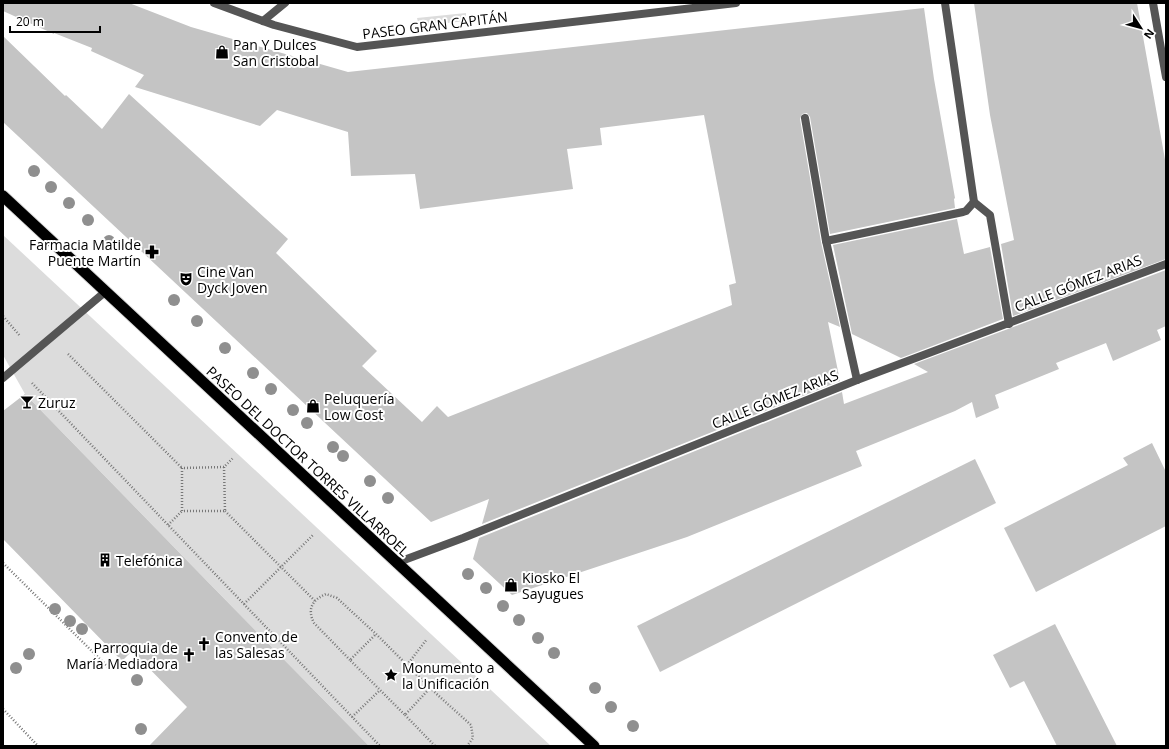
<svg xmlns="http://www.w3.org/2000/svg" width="1169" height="749" font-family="'Open Sans',sans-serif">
  <rect width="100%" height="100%" fill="#fff"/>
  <g fill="#dcdcdc">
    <path d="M 466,13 L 466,21 L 419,26 L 417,18 Z"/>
    <path d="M 3,235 L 551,746 L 369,746 L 206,580 L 25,394 L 3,355 Z"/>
  </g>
  <g fill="#c4c4c4">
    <path d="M 3,3 L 129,3 L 191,27 L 348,72 L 924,8 L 934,79 L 955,198 L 954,199 L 955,208 L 830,234 L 810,117 L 807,113 L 802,114 L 800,119 L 821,242 L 840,327 L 828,322 L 840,381 L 482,524 L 489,499 L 431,522 L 3,122 L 3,36 L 65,96 L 66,95 L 102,129 L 129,94 L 288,239 L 276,253 L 377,351 L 362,366 L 422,422 L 437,406 L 448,417 L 732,305 L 729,285 L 736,283 L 704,115 L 600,128 L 602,145 L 567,149 L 573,189 L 420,209 L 415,174 L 351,176 L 348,132 L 277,110 L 260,126 L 135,87 L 144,75 L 91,51 L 92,48 L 54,33 L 54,34 L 3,11 Z"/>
    <path d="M 974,3 L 1137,3 L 1166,165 L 1166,259 L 1013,316 L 1001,244 L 1014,240 L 990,115 Z"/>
    <path d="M 957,219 L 964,254 L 990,247 L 1003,319 L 901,358 L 852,334 L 833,245 Z"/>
    <path d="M 1166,270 L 1166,326 L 1157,330 L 1161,340 L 1113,361 L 1106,343 L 1056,363 L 1059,369 L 995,395 L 999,408 L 976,418 L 972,402 L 955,411 L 856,451 L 862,466 L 687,537 L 512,595 L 473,559 L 479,538 L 842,392 L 844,404 L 928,372 L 914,364 Z"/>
    <path d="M 25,394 L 206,580 L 369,746 L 149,746 L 187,707 L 132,651 L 122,661 L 3,539 L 3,411 Z"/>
    <path d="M 1152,443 L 1166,472 L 1166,526 L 1036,592 L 1004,528 L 1128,465 L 1123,458 Z"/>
    <path d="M 975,459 L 996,503 L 660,672 L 637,626 Z"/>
    <path d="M 1055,624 L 1117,746 L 1057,746 L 1024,681 L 1010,688 L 993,655 Z"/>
  </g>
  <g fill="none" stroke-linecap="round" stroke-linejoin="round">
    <g stroke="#dbdbdb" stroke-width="13">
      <path id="trunk" d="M 3,196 L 594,746"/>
    </g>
    <g stroke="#777" stroke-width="2.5" stroke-dasharray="1 2" stroke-linecap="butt">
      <path d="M 3,316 L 20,336"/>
      <path d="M 68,354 L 182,468"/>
      <path d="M 32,383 L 380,746"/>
      <path d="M 224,467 L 182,468 L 182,511 L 225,511 L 224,467 L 233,458"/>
      <path d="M 225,511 L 315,601"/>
      <path d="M 168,525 L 182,511"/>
      <path d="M 3,563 L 111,670"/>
      <path d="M 244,604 L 314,534"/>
      <path d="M 376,634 L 430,688 L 405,715 L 350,660 Z"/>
      <path d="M 350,660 L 314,623 C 307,609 312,600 326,594 L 337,598 L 376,634"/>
      <path d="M 407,665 L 427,639"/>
      <path d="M 430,688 L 471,725 L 473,738 L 467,746"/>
      <path d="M 3,709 L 38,746"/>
      <path d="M 405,715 L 435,746"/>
      <path d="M 352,717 L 380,690"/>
    </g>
    <g stroke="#555" stroke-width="8">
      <path d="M 214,3 L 274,25 L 357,47 L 736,3"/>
      <path d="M 945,3 L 974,202 L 990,215 L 1009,324"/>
      <path d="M 1153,3 L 1166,77"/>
      <path d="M 263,21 L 285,3"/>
      <path d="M 805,118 L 826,241 L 857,380"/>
      <path d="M 826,241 L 963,212 L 966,211 L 974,202"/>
      <path d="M 3,378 L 105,292"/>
      <path d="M 396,563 L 463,538 L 857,380 L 1166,264"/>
    </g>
    <use href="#trunk" stroke="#000" stroke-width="11"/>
  </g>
  <g fill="#8f8f8f">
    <circle cx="34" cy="171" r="6"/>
    <circle cx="51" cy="187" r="6"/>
    <circle cx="69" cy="203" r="6"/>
    <circle cx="88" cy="220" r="6"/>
    <circle cx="109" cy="241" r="6"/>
    <circle cx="174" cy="300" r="6"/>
    <circle cx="197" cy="321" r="6"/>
    <circle cx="225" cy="348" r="6"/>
    <circle cx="253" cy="373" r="6"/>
    <circle cx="271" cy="389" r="6"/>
    <circle cx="293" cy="410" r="6"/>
    <circle cx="307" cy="423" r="6"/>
    <circle cx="333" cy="447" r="6"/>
    <circle cx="343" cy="456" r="6"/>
    <circle cx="370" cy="481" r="6"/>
    <circle cx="388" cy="498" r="6"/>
    <circle cx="468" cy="574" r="6"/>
    <circle cx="486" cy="588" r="6"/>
    <circle cx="503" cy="606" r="6"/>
    <circle cx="55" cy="609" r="6"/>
    <circle cx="519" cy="620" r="6"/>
    <circle cx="70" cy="621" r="6"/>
    <circle cx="82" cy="629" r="6"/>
    <circle cx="538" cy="638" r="6"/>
    <circle cx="554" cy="653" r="6"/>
    <circle cx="29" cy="654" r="6"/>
    <circle cx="16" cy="668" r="6"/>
    <circle cx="137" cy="680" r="6"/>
    <circle cx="595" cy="688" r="6"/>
    <circle cx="611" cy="707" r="6"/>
    <circle cx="633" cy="726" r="6"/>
    <circle cx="141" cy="729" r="6"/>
  </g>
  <defs>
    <g id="shop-bare" transform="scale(1.08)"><path d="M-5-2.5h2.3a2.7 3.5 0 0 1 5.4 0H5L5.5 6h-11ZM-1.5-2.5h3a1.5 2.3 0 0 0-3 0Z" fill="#000" stroke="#fff" stroke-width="2.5" paint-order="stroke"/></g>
    <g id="pharmacy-bare" transform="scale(1.08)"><path d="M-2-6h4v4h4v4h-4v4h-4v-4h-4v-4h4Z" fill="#000" stroke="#fff" stroke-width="2.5" paint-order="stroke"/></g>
    <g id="theatre-bare" transform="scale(1.08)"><path d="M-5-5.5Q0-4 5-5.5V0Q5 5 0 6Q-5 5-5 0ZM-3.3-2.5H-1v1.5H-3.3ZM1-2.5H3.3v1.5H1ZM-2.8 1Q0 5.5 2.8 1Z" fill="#000" stroke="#fff" stroke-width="2.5" paint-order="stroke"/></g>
    <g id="bar-bare" transform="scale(1.08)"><path d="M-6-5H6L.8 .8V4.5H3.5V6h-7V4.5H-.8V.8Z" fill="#000" stroke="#fff" stroke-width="2.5" paint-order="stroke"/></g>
    <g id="building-bare" transform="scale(1.08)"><path d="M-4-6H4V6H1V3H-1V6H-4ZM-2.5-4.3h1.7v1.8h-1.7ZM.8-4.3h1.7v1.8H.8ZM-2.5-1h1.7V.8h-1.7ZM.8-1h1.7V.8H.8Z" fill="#000" stroke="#fff" stroke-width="2.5" paint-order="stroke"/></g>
    <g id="church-bare" transform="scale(1.08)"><path d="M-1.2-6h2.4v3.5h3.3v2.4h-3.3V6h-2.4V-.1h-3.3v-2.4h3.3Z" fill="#000" stroke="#fff" stroke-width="2.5" paint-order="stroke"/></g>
    <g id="sight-bare" transform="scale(1.08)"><path d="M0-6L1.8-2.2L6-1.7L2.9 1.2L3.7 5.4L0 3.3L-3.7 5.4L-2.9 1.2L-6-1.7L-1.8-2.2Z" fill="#000" stroke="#fff" stroke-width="2.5" paint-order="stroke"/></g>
  </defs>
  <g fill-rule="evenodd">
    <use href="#shop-bare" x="222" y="52"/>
    <use href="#pharmacy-bare" x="152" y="252"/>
    <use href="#theatre-bare" x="186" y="279"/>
    <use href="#bar-bare" x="27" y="402"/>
    <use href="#shop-bare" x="313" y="406"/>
    <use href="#building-bare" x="105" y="560"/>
    <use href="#shop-bare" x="511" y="585"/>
    <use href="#church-bare" x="204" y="644"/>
    <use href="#church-bare" x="189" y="655"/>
    <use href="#sight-bare" x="391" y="675"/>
  </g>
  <g text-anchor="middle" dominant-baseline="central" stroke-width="4" stroke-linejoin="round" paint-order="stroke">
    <g font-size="14" fill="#000" stroke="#fff">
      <text transform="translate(435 25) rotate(-7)">PASEO GRAN CAPITÁN</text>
      <text transform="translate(1078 283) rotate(-21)">CALLE GÓMEZ ARIAS</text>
      <text transform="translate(775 399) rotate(-22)">CALLE GÓMEZ ARIAS</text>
      <text transform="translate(308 461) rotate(43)">PASEO DEL DOCTOR TORRES VILLARROEL</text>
    </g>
    <g font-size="14" fill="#000" stroke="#fff" text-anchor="start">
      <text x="233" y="44">Pan Y Dulces<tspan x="233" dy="16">San Cristobal</tspan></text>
      <text x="141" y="244" text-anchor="end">Farmacia Matilde<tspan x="141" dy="16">Puente Martín</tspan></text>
      <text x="197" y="271">Cine Van<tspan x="197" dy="16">Dyck Joven</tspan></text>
      <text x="324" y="398">Peluquería<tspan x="324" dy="16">Low Cost</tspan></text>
      <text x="38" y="402">Zuruz</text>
      <text x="116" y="560">Telefónica</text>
      <text x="522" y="577">Kiosko El<tspan x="522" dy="16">Sayugues</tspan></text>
      <text x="215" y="636">Convento de<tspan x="215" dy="16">las Salesas</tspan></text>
      <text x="178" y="647" text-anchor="end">Parroquia de<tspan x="178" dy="16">María Mediadora</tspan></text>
      <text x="402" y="667">Monumento a<tspan x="402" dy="16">la Unificación</tspan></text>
    </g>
  </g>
  <rect width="1169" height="749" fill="none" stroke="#000000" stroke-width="8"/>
  <g transform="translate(1141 28) rotate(126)" stroke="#ffffff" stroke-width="3" paint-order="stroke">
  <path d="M0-3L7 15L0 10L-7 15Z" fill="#000000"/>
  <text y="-6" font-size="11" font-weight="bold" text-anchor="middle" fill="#000000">N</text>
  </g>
  <path d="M10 26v6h90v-6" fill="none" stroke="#000000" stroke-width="2"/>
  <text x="16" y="26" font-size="12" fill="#000000" stroke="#ffffff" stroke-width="3" paint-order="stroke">20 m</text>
</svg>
